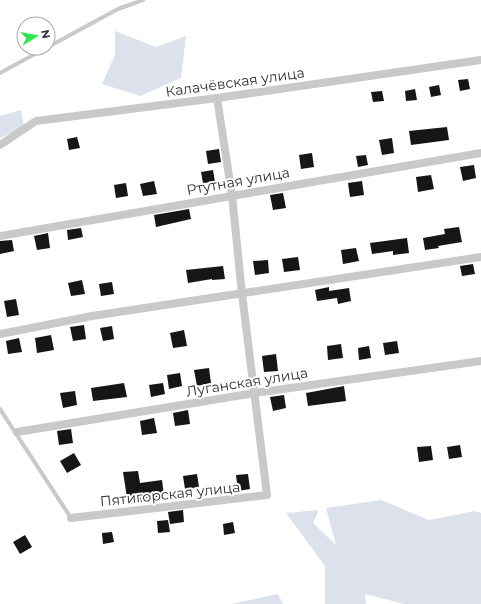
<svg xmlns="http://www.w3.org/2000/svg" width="481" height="604" font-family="Montserrat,sans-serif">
  <rect width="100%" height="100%" fill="#fff"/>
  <g fill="#dce1ec">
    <path d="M 115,31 L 156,47 L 186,36 L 181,78 L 140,96 L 102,84 L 115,55 Z"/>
    <path d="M 21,110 L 24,127 L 0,138 L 0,116 Z"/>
    <path d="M 381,500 L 429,520 L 475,511 L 481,513 L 481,604 L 404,604 L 365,594 L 366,604 L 325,604 L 325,566 L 286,513 L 319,510 L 313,523 L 336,545 L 326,508 Z"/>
    <path d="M 278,594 L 283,604 L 231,604 Z"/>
  </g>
  <g fill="#161616">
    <path d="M 468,79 L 470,89 L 460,91 L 458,80 Z"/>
    <path d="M 439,85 L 441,95 L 431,97 L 429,87 Z"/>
    <path d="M 415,89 L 417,100 L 406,101 L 405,91 Z"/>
    <path d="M 382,91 L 384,101 L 373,102 L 371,92 Z"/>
    <path d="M 447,127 L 449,140 L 411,145 L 409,131 Z"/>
    <path d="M 77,137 L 80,148 L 69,150 L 67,139 Z"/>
    <path d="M 392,138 L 394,153 L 382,155 L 379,140 Z"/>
    <path d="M 219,149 L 221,162 L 208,164 L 206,151 Z"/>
    <path d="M 312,153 L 314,167 L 301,169 L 299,155 Z"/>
    <path d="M 366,155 L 368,165 L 358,167 L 356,156 Z"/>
    <path d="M 474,165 L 476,178 L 463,181 L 460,167 Z"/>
    <path d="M 213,170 L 215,182 L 203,183 L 201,172 Z"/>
    <path d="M 431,175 L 434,189 L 418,192 L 416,177 Z"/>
    <path d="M 154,181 L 157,194 L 143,196 L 140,184 Z"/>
    <path d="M 362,181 L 364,195 L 350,197 L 348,183 Z"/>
    <path d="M 126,183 L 128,196 L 116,198 L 114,185 Z"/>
    <path d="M 283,193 L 286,208 L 273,210 L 270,195 Z"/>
    <path d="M 189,209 L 191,219 L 156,227 L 154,215 Z"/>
    <path d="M 459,227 L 462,242 L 438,246 L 439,248 L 425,250 L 423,238 L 445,234 L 444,229 Z"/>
    <path d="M 81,228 L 83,237 L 68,240 L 67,230 Z"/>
    <path d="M 48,233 L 50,248 L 37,250 L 34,236 Z"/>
    <path d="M 407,238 L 409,253 L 393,255 L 393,251 L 372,254 L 370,243 Z"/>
    <path d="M 12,240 L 14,251 L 0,254 L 0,241 Z"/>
    <path d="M 356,248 L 359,261 L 343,264 L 341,250 Z"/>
    <path d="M 298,257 L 300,270 L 284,272 L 282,259 Z"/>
    <path d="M 268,260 L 269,273 L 255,275 L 253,261 Z"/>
    <path d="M 473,264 L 475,274 L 462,276 L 460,266 Z"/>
    <path d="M 223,266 L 225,279 L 212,280 L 212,279 L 188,283 L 186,270 Z"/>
    <path d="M 82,280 L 85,294 L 71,296 L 68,283 Z"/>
    <path d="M 112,282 L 114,294 L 101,296 L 99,284 Z"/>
    <path d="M 329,287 L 329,291 L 349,288 L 351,301 L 338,304 L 337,298 L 317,301 L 315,290 Z"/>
    <path d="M 16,299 L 19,315 L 7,317 L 4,301 Z"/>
    <path d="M 84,325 L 86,339 L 73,341 L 70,327 Z"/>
    <path d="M 112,326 L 114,339 L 103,341 L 100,328 Z"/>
    <path d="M 184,330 L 187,346 L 173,348 L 170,333 Z"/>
    <path d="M 51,335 L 54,350 L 37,353 L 35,338 Z"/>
    <path d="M 19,338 L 22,352 L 8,354 L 6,341 Z"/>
    <path d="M 397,341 L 399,353 L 385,355 L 383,343 Z"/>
    <path d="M 341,344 L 343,358 L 328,360 L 327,346 Z"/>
    <path d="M 369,346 L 371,358 L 359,360 L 358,348 Z"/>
    <path d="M 276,354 L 278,371 L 264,372 L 262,356 Z"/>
    <path d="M 209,368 L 211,383 L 197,386 L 194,370 Z"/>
    <path d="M 180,373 L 182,386 L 169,389 L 167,375 Z"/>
    <path d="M 124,383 L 127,397 L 93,401 L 91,388 Z"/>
    <path d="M 163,383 L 165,394 L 151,397 L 149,385 Z"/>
    <path d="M 344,386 L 346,401 L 308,406 L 306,393 Z"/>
    <path d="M 75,391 L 77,405 L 63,408 L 60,393 Z"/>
    <path d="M 284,395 L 286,408 L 273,411 L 270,397 Z"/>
    <path d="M 188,410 L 190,424 L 175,426 L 173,413 Z"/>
    <path d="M 154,418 L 157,433 L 142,435 L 140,421 Z"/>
    <path d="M 71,429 L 73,443 L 59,445 L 57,431 Z"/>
    <path d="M 460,445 L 462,457 L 449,459 L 447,447 Z"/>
    <path d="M 431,446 L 433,460 L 419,462 L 417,447 Z"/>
    <path d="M 74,453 L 81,465 L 67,473 L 60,461 Z"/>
    <path d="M 138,471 L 140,483 L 162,480 L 164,496 L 141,499 L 142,502 L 128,504 L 123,472 Z"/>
    <path d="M 197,474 L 199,487 L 185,489 L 183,476 Z"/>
    <path d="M 248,474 L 250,489 L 238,491 L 236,475 Z"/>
    <path d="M 183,510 L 184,522 L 170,524 L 168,512 Z"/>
    <path d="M 168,520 L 170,532 L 158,533 L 157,521 Z"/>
    <path d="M 233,522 L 235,533 L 224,535 L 223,524 Z"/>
    <path d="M 112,532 L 114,542 L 103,544 L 102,533 Z"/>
    <path d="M 25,535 L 32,547 L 20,554 L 13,542 Z"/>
  </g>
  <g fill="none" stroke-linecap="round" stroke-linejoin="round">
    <g stroke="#c9c9c9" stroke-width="4">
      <path d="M 48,47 L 118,9 L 143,0"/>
      <path d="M 0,73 L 46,48"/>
      <path d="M 0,409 L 71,518"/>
    </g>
    <g stroke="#c9c9c9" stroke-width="8">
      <path d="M 0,145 L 36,121 L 217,98 L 481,60"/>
      <path d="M 0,236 L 481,153"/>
      <path d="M 0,334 L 92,316 L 481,257"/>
      <path d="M 17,432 L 255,393 L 481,361"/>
      <path d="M 71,518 L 267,495 L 242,294 L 232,195 L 217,98"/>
    </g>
  </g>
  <g text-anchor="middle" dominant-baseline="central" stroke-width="4" stroke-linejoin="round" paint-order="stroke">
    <g font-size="14" fill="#2f2f2f" stroke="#fff">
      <text transform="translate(235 82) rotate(-8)">Калачёвская улица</text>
      <text transform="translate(238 181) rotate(-10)">Ртутная улица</text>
      <text transform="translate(247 382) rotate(-9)">Луганская улица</text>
      <text transform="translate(170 494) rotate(-6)">Пятигорская улица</text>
    </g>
  </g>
  <g transform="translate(36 36) rotate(79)"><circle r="19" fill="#ffffff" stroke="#acacac"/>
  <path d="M0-3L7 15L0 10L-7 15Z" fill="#32e54d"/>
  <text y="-6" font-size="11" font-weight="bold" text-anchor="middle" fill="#2f2f2f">N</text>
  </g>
</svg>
